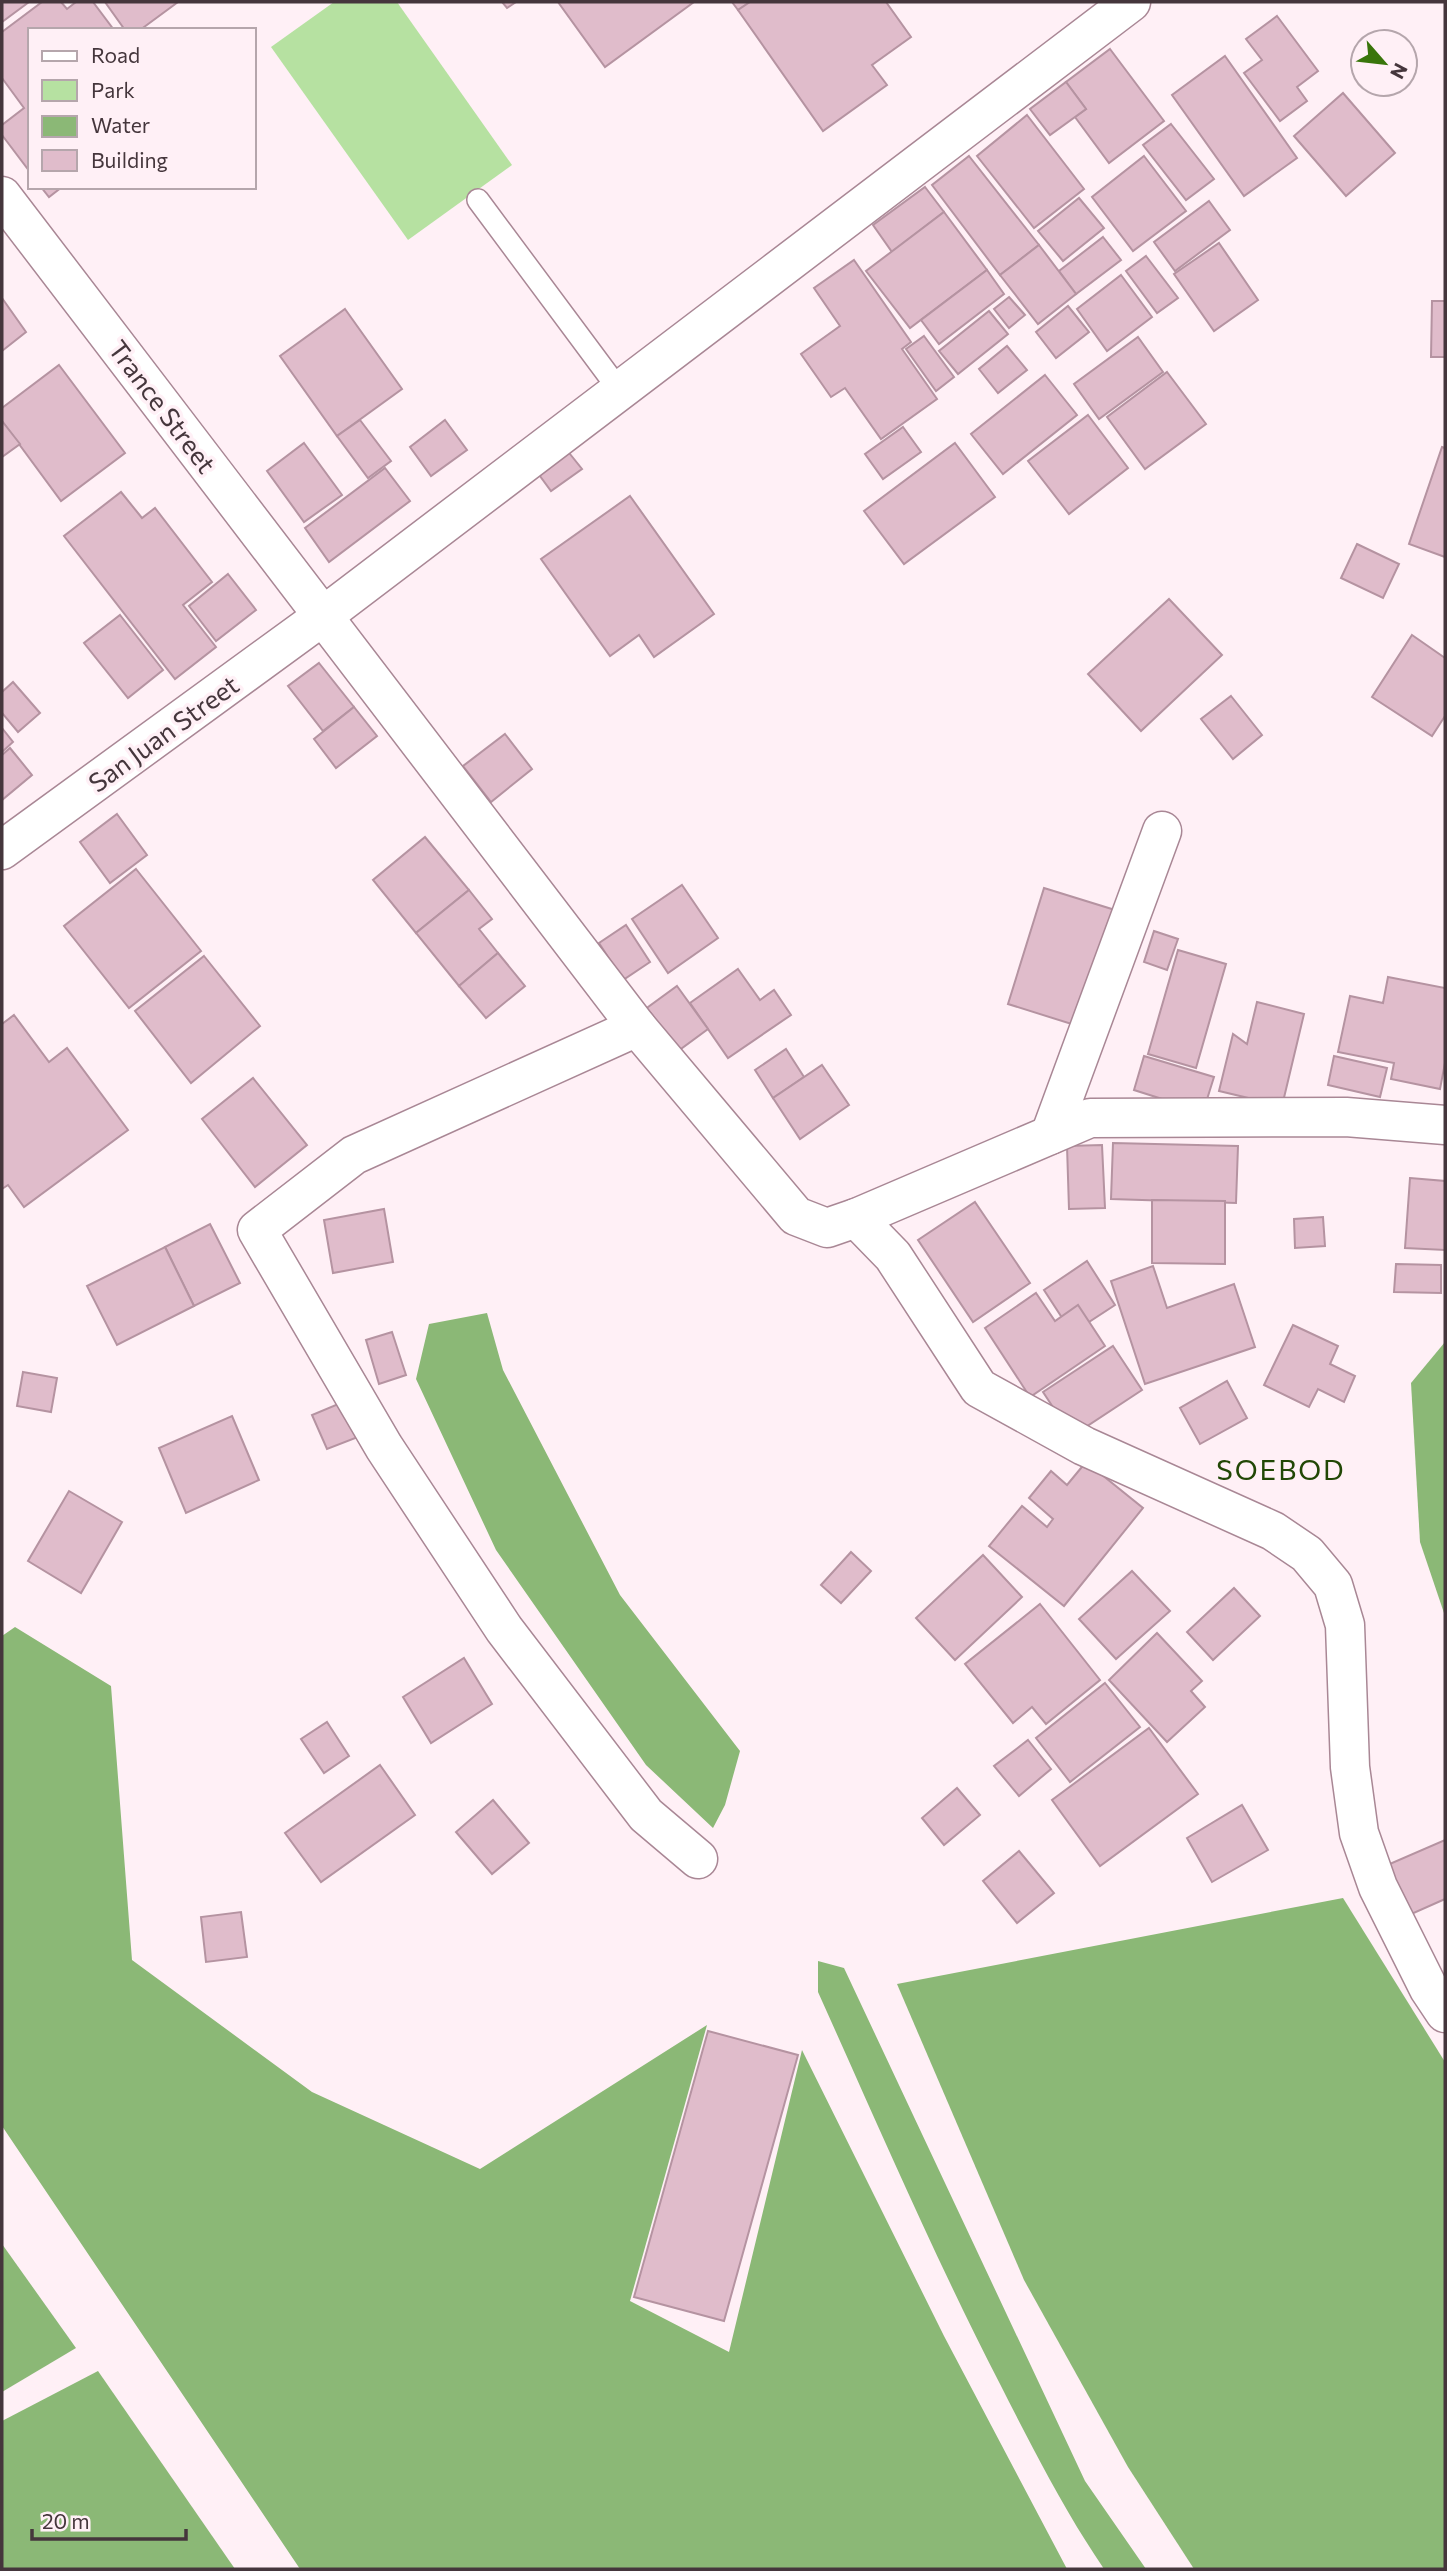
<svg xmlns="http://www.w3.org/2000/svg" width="1447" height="2571" font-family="Commissioner,sans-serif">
  <rect width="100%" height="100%" fill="#fff0f6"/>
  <path fill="#b6e1a1" d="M 334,2 L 397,2 L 512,165 L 408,240 L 271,47 Z"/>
  <g fill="#8bb876">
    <path d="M 487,1313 L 503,1370 L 620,1595 L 740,1751 L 725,1805 L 713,1828 L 646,1765 L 496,1550 L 416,1379 L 429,1324 Z"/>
    <path d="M 1445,1342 L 1445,1616 L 1420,1542 L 1411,1383 Z"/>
    <path d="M 15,1627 L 111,1686 L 132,1960 L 312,2092 L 480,2169 L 707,2025 L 630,2301 L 729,2352 L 802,2050 L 944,2336 L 1067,2569 L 300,2569 L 2,2126 L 2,1636 Z"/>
    <path d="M 1343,1898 L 1445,2062 L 1445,2569 L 1194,2569 L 1128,2467 L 1024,2280 L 897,1984 Z"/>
    <path d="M 818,1961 L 844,1968 L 1085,2481 L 1146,2569 L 1104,2569 C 1064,2510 1032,2447 1000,2384 C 934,2256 877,2123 818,1992 Z"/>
    <path d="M 2,2244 L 76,2348 L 2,2392 Z"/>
    <path d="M 98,2371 L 235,2569 L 2,2569 L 2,2421 Z"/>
  </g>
  <g fill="#e0bccb" stroke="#b593a1" stroke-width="2">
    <path d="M 2,2 L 29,2 L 2,22 Z"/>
    <path d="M 42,2 L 61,2 L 67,9 L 76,2 L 93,2 L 114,30 L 30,30 L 30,172 L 2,135 L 2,125 L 24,108 L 2,78 L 2,32 Z"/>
    <path d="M 105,2 L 178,2 L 140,30 L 125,30 Z"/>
    <path d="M 502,2 L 516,2 L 507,8 Z"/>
    <path d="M 558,2 L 694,2 L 605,67 Z"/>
    <path d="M 732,2 L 750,2 L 738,10 Z"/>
    <path d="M 750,2 L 886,2 L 911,37 L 872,65 L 887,85 L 823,131 L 738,10 Z"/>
    <path d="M 1277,16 L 1318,71 L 1297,87 L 1307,101 L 1280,121 L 1244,73 L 1262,60 L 1246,39 Z"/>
    <path d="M 1110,49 L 1164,121 L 1109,163 L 1075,117 L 1086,109 L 1066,82 Z"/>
    <path d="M 1225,56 L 1297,158 L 1244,196 L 1172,95 Z"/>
    <path d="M 1066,82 L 1086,109 L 1050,135 L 1030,109 Z"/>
    <path d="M 1343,93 L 1395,153 L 1346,196 L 1294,136 Z"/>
    <path d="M 1027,115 L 1084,189 L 1034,228 L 977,156 Z"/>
    <path d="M 1171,124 L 1214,179 L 1186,200 L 1143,145 Z"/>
    <path d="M 969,156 L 1039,245 L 1000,275 L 932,185 Z"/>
    <path d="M 1144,156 L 1186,211 L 1133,251 L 1092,197 Z"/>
    <path d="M 41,187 L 62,187 L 49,197 Z"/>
    <path d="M 925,187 L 944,212 L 892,252 L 873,225 Z"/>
    <path d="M 1079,198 L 1104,228 L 1063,261 L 1038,231 Z"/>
    <path d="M 1209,201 L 1230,230 L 1175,271 L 1154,242 Z"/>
    <path d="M 944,212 L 987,270 L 910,328 L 866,271 Z"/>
    <path d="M 1103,237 L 1121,260 L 1076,294 L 1059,271 Z"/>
    <path d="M 1219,243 L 1258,300 L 1214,331 L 1174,274 Z"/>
    <path d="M 1039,245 L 1076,294 L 1038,324 L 1000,275 Z"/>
    <path d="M 1146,256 L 1178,298 L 1157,313 L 1126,271 Z"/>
    <path d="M 854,260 L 911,342 L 902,349 L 937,399 L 881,439 L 845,388 L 831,397 L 801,354 L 840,326 L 814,288 Z"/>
    <path d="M 987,270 L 1004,294 L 939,344 L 921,320 Z"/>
    <path d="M 1121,275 L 1152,317 L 1107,351 L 1077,309 Z"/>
    <path d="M 1009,297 L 1025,315 L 1009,328 L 994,309 Z"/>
    <path d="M 2,298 L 26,332 L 2,351 Z"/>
    <path d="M 1432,301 L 1445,301 L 1445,357 L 1431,357 Z"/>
    <path d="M 1068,306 L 1089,332 L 1056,358 L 1036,332 Z"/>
    <path d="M 345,309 L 402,389 L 337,436 L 280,356 Z"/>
    <path d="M 989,311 L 1008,334 L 958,374 L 939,351 Z"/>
    <path d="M 924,336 L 954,377 L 936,391 L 906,349 Z"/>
    <path d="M 1138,337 L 1163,372 L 1099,419 L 1074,384 Z"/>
    <path d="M 1007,346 L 1027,370 L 998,393 L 979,369 Z"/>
    <path d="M 59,365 L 125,453 L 61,501 L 2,421 L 2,408 Z"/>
    <path d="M 1167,372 L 1206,424 L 1145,469 L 1107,417 Z"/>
    <path d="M 1045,375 L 1077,415 L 1003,474 L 971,434 Z"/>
    <path d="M 1088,415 L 1128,468 L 1069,514 L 1028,461 Z"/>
    <path d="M 360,420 L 391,461 L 368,478 L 337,436 Z"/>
    <path d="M 445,420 L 467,450 L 431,476 L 410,447 Z"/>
    <path d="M 2,421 L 20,444 L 2,457 Z"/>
    <path d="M 903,427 L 921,452 L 883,479 L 865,454 Z"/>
    <path d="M 304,443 L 342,495 L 304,522 L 267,471 Z"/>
    <path d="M 955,443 L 995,497 L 904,564 L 864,511 Z"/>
    <path d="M 1442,447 L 1445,448 L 1445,557 L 1409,544 Z"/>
    <path d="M 566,449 L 582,469 L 551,491 L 537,472 Z"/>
    <path d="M 385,468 L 410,501 L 329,562 L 305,528 Z"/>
    <path d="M 121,492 L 142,518 L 155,508 L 212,582 L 183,605 L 216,647 L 175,679 L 64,536 Z"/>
    <path d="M 630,496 L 714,614 L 654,657 L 639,635 L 610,656 L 541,559 Z"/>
    <path d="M 1357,544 L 1399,564 L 1383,598 L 1341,578 Z"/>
    <path d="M 228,574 L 256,610 L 216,641 L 189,606 Z"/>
    <path d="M 1169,599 L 1222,655 L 1141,731 L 1088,674 Z"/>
    <path d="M 120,615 L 163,670 L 128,698 L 84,643 Z"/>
    <path d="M 1412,635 L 1445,658 L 1445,716 L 1432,736 L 1372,697 Z"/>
    <path d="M 319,663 L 354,707 L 323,731 L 288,686 Z"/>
    <path d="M 13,682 L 40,713 L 18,732 L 2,713 L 2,692 Z"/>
    <path d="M 1231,696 L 1262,735 L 1233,759 L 1201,719 Z"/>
    <path d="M 354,707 L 377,736 L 336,768 L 314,739 Z"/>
    <path d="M 2,728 L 13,742 L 2,752 Z"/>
    <path d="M 505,734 L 532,769 L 491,802 L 463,766 Z"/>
    <path d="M 10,748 L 32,775 L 2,800 L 2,755 Z"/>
    <path d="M 117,814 L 147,855 L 110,883 L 80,842 Z"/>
    <path d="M 425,837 L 469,890 L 416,933 L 373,880 Z"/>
    <path d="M 136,869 L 201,951 L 129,1008 L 64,926 Z"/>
    <path d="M 682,885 L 718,938 L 668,973 L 632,919 Z"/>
    <path d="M 1044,888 L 1115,910 L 1078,1026 L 1008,1004 Z"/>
    <path d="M 469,890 L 492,919 L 479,929 L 498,953 L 459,986 L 416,933 Z"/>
    <path d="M 626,925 L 650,962 L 623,980 L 599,943 Z"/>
    <path d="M 1154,931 L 1178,939 L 1167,970 L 1144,962 Z"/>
    <path d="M 1178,950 L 1226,964 L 1196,1068 L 1148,1054 Z"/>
    <path d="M 498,953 L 525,986 L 486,1018 L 459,986 Z"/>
    <path d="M 204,956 L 260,1026 L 191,1083 L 135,1011 Z"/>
    <path d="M 738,969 L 760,1000 L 774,990 L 791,1015 L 728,1058 L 690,1003 Z"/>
    <path d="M 1388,977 L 1445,988 L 1445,1063 L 1440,1089 L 1391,1079 L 1394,1063 L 1338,1052 L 1350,996 L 1383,1003 Z"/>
    <path d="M 677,986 L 708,1029 L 674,1054 L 644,1010 Z"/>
    <path d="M 1257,1002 L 1304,1014 L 1282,1106 L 1219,1091 L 1233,1034 L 1247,1044 Z"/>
    <path d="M 14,1015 L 49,1062 L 67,1048 L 128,1130 L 24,1207 L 8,1185 L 2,1189 L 2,1024 Z"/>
    <path d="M 786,1049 L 804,1077 L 773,1098 L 755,1070 Z"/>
    <path d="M 1144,1056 L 1214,1077 L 1203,1112 L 1134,1090 Z"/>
    <path d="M 1334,1056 L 1387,1068 L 1380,1097 L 1328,1085 Z"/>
    <path d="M 822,1065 L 849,1105 L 800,1139 L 773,1098 Z"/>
    <path d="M 253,1078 L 307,1145 L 255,1187 L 202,1119 Z"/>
    <path d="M 1113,1143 L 1238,1146 L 1236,1203 L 1111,1199 Z"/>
    <path d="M 1102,1145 L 1105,1208 L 1069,1209 L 1067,1146 Z"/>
    <path d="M 1410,1178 L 1445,1181 L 1445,1250 L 1405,1248 Z"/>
    <path d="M 1152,1200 L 1225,1201 L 1225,1264 L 1152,1263 Z"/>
    <path d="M 975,1202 L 1030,1283 L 973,1322 L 918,1240 Z"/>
    <path d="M 384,1209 L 393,1262 L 333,1273 L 324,1220 Z"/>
    <path d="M 1323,1217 L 1325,1246 L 1295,1248 L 1294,1219 Z"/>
    <path d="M 210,1224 L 240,1283 L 194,1306 L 165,1247 Z"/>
    <path d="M 165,1247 L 194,1306 L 117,1345 L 87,1286 Z"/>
    <path d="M 1087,1261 L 1115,1305 L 1072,1333 L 1044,1290 Z"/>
    <path d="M 1396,1264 L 1441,1265 L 1441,1293 L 1394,1292 Z"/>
    <path d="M 1153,1266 L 1167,1308 L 1234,1284 L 1255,1347 L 1145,1384 L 1111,1281 Z"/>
    <path d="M 1036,1293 L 1055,1321 L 1078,1305 L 1105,1346 L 1030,1397 L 985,1328 Z"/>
    <path d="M 1293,1325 L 1338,1346 L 1330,1364 L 1355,1376 L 1344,1402 L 1318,1389 L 1309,1407 L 1264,1385 Z"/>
    <path d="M 392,1332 L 406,1375 L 379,1384 L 366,1340 Z"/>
    <path d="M 1113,1346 L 1142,1390 L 1072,1436 L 1043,1392 Z"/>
    <path d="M 23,1372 L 57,1378 L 51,1412 L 17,1406 Z"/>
    <path d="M 1227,1381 L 1247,1418 L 1200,1444 L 1180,1408 Z"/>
    <path d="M 343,1402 L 358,1437 L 327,1449 L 312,1415 Z"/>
    <path d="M 232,1416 L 259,1480 L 186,1513 L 159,1448 Z"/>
    <path d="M 1086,1462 L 1143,1508 L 1064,1606 L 989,1546 L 1022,1506 L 1047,1527 L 1053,1519 L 1029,1498 L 1051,1471 L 1067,1485 Z"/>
    <path d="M 69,1491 L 122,1522 L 81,1593 L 28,1561 Z"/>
    <path d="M 851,1552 L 871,1571 L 841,1603 L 821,1585 Z"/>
    <path d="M 983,1555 L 1022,1597 L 955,1660 L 916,1618 Z"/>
    <path d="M 1132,1571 L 1170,1611 L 1116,1659 L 1079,1619 Z"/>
    <path d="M 1234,1588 L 1260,1616 L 1213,1660 L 1187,1632 Z"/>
    <path d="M 1040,1604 L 1100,1680 L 1046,1724 L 1032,1707 L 1013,1723 L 965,1664 Z"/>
    <path d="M 1157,1633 L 1202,1681 L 1191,1691 L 1205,1707 L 1167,1742 L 1109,1680 Z"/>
    <path d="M 464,1658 L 492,1704 L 431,1743 L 403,1697 Z"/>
    <path d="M 1105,1683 L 1140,1727 L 1070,1782 L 1036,1738 Z"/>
    <path d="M 327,1722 L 349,1756 L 324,1773 L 301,1739 Z"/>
    <path d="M 1149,1728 L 1198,1794 L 1100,1866 L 1052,1800 Z"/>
    <path d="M 1028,1740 L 1051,1769 L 1019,1796 L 994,1766 Z"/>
    <path d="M 380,1765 L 415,1815 L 321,1882 L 285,1833 Z"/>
    <path d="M 957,1788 L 980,1815 L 944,1845 L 922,1818 Z"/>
    <path d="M 493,1800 L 529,1843 L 492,1874 L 456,1832 Z"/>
    <path d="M 1242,1805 L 1268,1850 L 1212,1882 L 1187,1838 Z"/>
    <path d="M 1445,1840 L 1445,1899 L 1407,1916 L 1385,1866 Z"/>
    <path d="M 1019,1851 L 1054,1893 L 1017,1923 L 983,1881 Z"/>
    <path d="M 241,1912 L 247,1957 L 206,1962 L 201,1917 Z"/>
    <path d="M 708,2031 L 798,2055 L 724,2321 L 634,2297 Z"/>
  </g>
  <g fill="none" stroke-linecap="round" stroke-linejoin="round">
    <g stroke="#a98795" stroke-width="24">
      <path id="service" d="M 478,200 L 620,391"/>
    </g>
    <g stroke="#a98795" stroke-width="41">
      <g id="minor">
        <path d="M 2,196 L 637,1027 L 796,1216 L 827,1228 L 856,1218 L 1090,1118 L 1346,1117 L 1445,1125"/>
        <path d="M 637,1027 L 354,1155 L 257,1230 L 384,1447 L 504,1629 L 646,1815 L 698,1859"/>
        <path d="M 1050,1135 L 1162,831"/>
        <path d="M 856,1218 L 893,1256 L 979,1388 L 1084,1446 L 1273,1531 L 1307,1554 L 1333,1585 L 1345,1625 L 1350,1767 L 1359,1833 L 1378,1887 L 1429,1989 L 1445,2013"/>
      </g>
    </g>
    <g stroke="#a98795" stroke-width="41">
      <path id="tertiary" d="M 2,850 L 323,616 L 1131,2"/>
    </g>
    <use href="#service" stroke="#fff" stroke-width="21"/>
    <use href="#minor" stroke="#fff" stroke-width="38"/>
    <use href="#tertiary" stroke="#fff" stroke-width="38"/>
  </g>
  <g text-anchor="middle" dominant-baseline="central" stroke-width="7" stroke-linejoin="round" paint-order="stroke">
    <g font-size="26" fill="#45363c" stroke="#fff0f6">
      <text transform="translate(163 406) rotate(53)">Trance Street</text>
      <text transform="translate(163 733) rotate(-36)">San Juan Street</text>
    </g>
    <g font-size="28" letter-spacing="2" fill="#214705" stroke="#fff0f6">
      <text x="1281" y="1469">SOEBOD</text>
    </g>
  </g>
  <rect width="1447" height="2571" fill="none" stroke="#45363c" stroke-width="7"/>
  <rect x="28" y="28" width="228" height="161" fill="#fff0f6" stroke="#b5a6ac" stroke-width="2"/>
  <rect x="42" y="51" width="35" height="10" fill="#ffffff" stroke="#b5a6ac" stroke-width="2"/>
  <text x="91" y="63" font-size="21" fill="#45363c">Road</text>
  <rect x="42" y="80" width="35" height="21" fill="#b6e1a1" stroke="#b5a6ac" stroke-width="2"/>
  <text x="91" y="98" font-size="21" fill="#45363c">Park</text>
  <rect x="42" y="116" width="35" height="21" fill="#8bb876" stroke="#b5a6ac" stroke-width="2"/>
  <text x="91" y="133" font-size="21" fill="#45363c">Water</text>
  <rect x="42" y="150" width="35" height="21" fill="#e0bccb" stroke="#b5a6ac" stroke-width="2"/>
  <text x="91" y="168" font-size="21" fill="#45363c">Building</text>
  <g transform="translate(1384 63) rotate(118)"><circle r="33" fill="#fff0f6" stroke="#b5a6ac" stroke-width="2"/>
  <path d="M0-5L12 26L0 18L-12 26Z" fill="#39750a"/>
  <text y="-10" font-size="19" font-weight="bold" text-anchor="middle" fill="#45363c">N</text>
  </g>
  <path d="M32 2529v10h154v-10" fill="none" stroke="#45363c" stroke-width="3.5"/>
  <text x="42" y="2529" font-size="21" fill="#45363c" stroke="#fff0f6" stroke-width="5" paint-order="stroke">20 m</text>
</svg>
